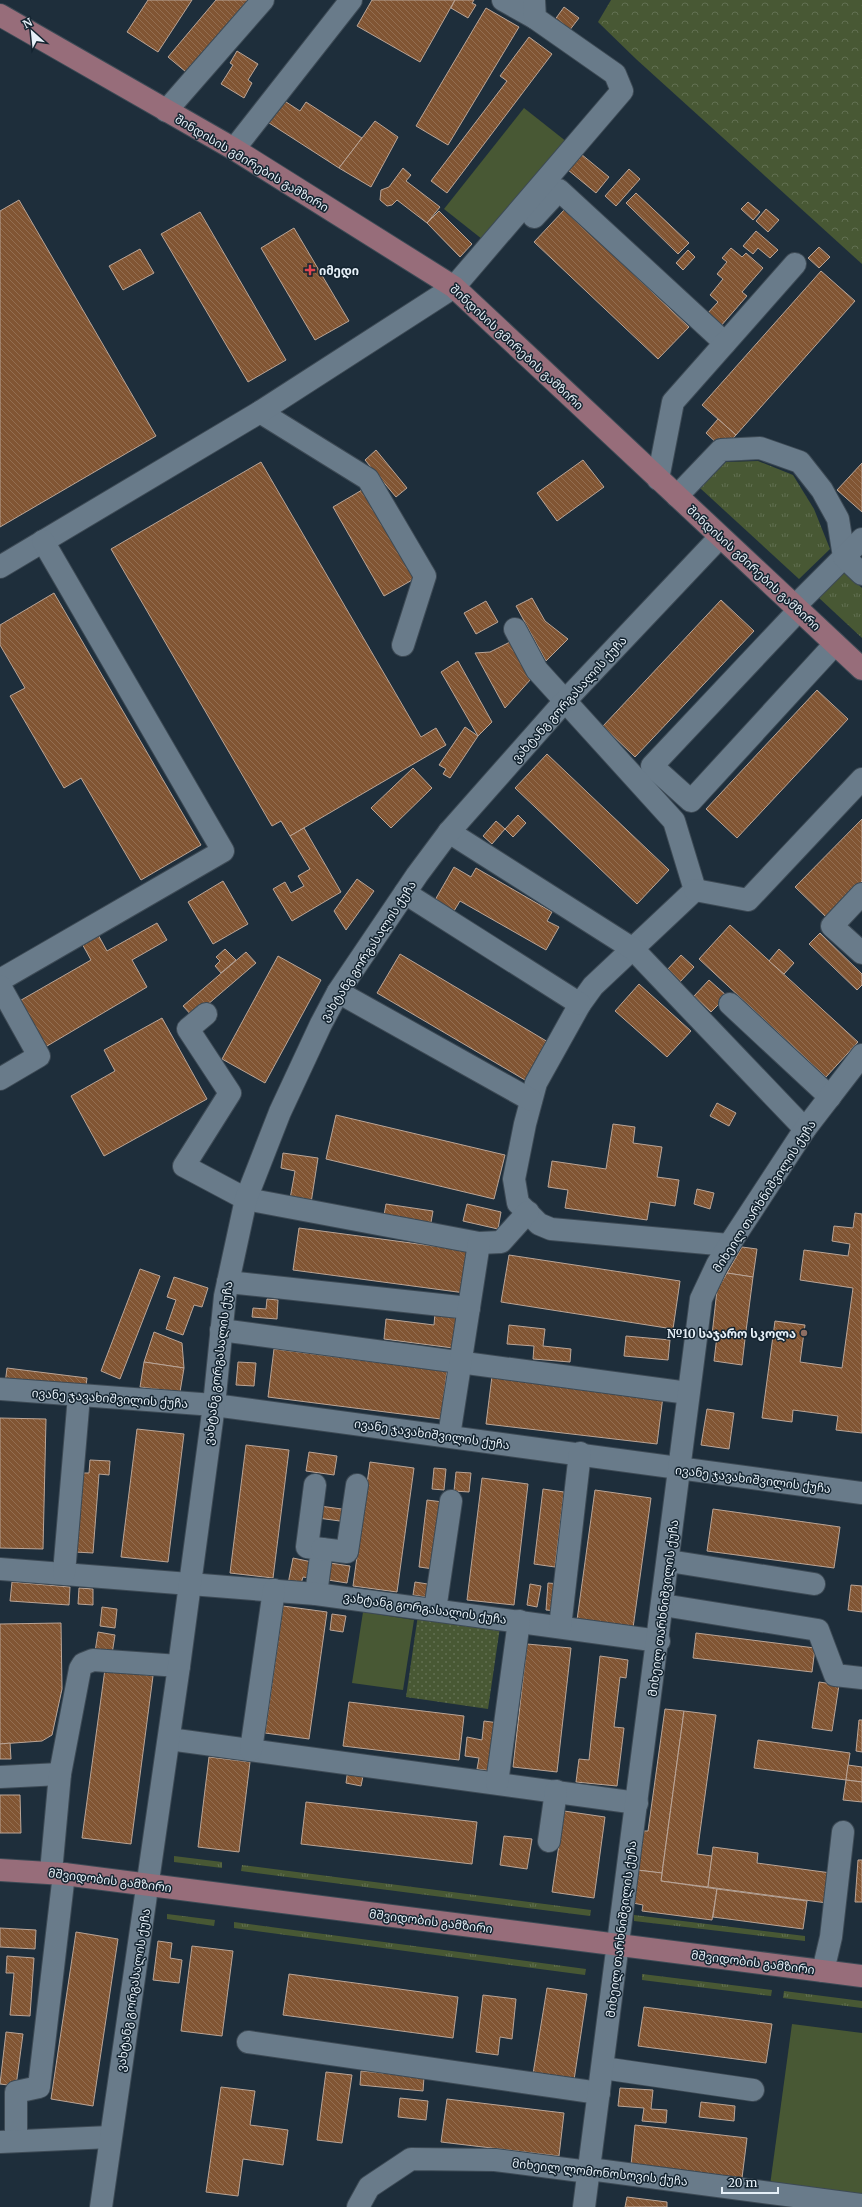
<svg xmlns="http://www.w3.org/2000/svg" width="862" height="2207" font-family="Merriweather,'Noto Sans Georgian',serif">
  <defs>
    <pattern id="grass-tufts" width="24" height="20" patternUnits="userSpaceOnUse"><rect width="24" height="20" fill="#485834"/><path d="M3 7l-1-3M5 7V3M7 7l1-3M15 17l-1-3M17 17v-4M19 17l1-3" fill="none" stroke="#627052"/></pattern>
    <pattern id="forest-crowns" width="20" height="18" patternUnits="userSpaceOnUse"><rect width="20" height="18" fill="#485834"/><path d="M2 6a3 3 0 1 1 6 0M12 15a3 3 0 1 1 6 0" fill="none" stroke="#627052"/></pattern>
    <pattern id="park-dots" width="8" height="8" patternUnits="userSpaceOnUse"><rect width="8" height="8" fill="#485834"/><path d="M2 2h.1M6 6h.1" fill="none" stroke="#627052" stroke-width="1.8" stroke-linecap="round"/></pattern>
    <pattern id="building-back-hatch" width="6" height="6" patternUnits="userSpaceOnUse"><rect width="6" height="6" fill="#815533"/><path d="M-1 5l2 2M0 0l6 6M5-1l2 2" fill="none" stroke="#936e51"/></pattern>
  </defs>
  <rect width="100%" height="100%" fill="#1e2e3b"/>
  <g fill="url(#grass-tufts)">
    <path d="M 758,461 L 793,475 L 814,509 L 830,549 L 799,579 L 700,488 L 726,462 Z"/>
    <path d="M 843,571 L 862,588 L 862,638 L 818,597 Z"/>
    <path d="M 174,1856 L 222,1862 L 222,1868 L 174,1862 Z"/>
    <path d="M 242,1865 L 591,1910 L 590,1916 L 241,1871 Z"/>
    <path d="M 167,1914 L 215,1920 L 214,1926 L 167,1919 Z"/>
    <path d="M 634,1915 L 805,1936 L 805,1941 L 634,1921 Z"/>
    <path d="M 234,1922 L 586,1969 L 585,1975 L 234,1928 Z"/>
    <path d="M 642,1974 L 772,1990 L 771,1996 L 642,1980 Z"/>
    <path d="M 784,1991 L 862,2001 L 862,2008 L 783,1998 Z"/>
  </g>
  <path fill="url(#forest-crowns)" d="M 611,0 L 862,0 L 862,264 L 636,59 L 598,22 Z"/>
  <path fill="url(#park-dots)" d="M 418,1615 L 500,1627 L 488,1709 L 406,1697 Z"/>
  <g fill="#485834">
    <path d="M 524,108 L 567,142 L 487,243 L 444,209 Z"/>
    <path d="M 363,1612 L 414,1620 L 403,1690 L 352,1683 Z"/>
    <path d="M 792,2024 L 862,2033 L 862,2197 L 770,2185 Z"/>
  </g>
  <g fill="url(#building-back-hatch)" stroke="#baa597">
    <path d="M 148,0 L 192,0 L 158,52 L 127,32 Z"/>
    <path d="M 216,0 L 248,0 L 186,72 L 168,57 Z"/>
    <path d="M 372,0 L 455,0 L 420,62 L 357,26 Z"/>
    <path d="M 455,0 L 474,0 L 472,3 L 476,5 L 468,18 L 451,8 Z"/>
    <path d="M 564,7 L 579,18 L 569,31 L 554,21 Z"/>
    <path d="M 486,8 L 519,27 L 448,145 L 416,126 Z"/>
    <path d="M 529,37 L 552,54 L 447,193 L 431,181 L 507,81 L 500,76 Z"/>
    <path d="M 237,51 L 258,64 L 248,80 L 252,83 L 244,98 L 221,84 L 233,65 L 230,63 Z"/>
    <path d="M 280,98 L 300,111 L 306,102 L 362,138 L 339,168 L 266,121 Z"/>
    <path d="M 375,121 L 398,137 L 371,187 L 339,168 Z"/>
    <path d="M 581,154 L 609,177 L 596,193 L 568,170 Z"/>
    <path d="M 403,168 L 411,175 L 406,181 L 440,207 L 427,223 L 397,200 L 392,205 L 387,206 L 380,200 L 381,190 L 389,187 Z"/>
    <path d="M 629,169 L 640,179 L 616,206 L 605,196 Z"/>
    <path d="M 636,193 L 689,243 L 678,254 L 626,203 Z"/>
    <path d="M 19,200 L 156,436 L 0,527 L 0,211 Z"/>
    <path d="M 748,202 L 760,212 L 753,220 L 741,209 Z"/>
    <path d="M 565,209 L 689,327 L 658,359 L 534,242 Z"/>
    <path d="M 766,209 L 779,220 L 768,232 L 756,221 Z"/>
    <path d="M 439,211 L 472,244 L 460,257 L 427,223 Z"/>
    <path d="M 200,212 L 286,360 L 248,382 L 161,234 Z"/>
    <path d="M 294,228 L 349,321 L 315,340 L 261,248 Z"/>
    <path d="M 756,231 L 778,250 L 770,258 L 758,248 L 753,254 L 743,246 Z"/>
    <path d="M 819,247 L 830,257 L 819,268 L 808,258 Z"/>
    <path d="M 731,248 L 742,257 L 746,253 L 763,268 L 742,292 L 747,296 L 720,327 L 706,315 L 718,302 L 710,295 L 723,279 L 717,274 L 727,262 L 722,258 Z"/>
    <path d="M 140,249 L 154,273 L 123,290 L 109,266 Z"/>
    <path d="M 688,250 L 695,257 L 683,270 L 676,263 Z"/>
    <path d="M 821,271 L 855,301 L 736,435 L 702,405 Z"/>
    <path d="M 718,419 L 736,435 L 723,449 L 706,433 Z"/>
    <path d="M 376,450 L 407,488 L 396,497 L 365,460 Z"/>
    <path d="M 583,460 L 604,487 L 557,521 L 537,493 Z"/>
    <path d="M 261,462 L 421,737 L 436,728 L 446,745 L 290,836 L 281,821 L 272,826 L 111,549 Z"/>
    <path d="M 862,463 L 862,512 L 837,490 Z"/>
    <path d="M 362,490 L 414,579 L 384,596 L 333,507 Z"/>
    <path d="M 54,593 L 201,845 L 141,880 L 81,778 L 64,788 L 10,696 L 25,688 L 0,645 L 0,625 Z"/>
    <path d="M 532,598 L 545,621 L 568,639 L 546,661 L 516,606 Z"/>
    <path d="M 721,600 L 754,631 L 635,757 L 603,726 Z"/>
    <path d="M 486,601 L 498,622 L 476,634 L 464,613 Z"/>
    <path d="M 512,641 L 531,679 L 505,708 L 475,653 L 490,652 Z"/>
    <path d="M 458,661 L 492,722 L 478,736 L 441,672 Z"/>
    <path d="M 817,690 L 848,719 L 737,838 L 706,809 Z"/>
    <path d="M 465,727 L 478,736 L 450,778 L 443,774 L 446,769 L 439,765 Z"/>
    <path d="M 547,754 L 669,870 L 637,904 L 515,788 Z"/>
    <path d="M 413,768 L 432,788 L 391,828 L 371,808 Z"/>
    <path d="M 518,815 L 526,823 L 513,837 L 505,829 Z"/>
    <path d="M 862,819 L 862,881 L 826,917 L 795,887 Z"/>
    <path d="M 496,821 L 505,829 L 492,844 L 483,836 Z"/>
    <path d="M 304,828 L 341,892 L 292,921 L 273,889 L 285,882 L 291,893 L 304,886 L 298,876 L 310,869 L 290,836 Z"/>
    <path d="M 454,867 L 471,877 L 476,868 L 552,912 L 547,921 L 559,927 L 546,950 L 460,901 L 454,911 L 435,900 Z"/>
    <path d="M 357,879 L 374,891 L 346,930 L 334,911 Z"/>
    <path d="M 223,881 L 248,924 L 213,944 L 188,902 Z"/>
    <path d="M 157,923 L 167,940 L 132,960 L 147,987 L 42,1049 L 16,1003 L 91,960 L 80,940 L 96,931 L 107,951 Z"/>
    <path d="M 730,925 L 858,1042 L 826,1077 L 699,959 Z"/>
    <path d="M 820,933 L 862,974 L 862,985 L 857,990 L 809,944 Z"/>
    <path d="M 225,949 L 236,960 L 221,973 L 215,966 L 220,961 L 216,957 Z"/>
    <path d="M 779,949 L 794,963 L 784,974 L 769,961 Z"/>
    <path d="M 246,952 L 256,963 L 193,1017 L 183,1006 Z"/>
    <path d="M 400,954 L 548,1042 L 525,1080 L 377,993 Z"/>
    <path d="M 681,955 L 694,967 L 679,983 L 666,971 Z"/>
    <path d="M 278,956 L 321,980 L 265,1083 L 222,1059 Z"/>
    <path d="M 709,980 L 727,996 L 711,1012 L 694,996 Z"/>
    <path d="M 639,984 L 691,1031 L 667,1057 L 615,1011 Z"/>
    <path d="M 162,1018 L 207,1099 L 104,1156 L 71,1096 L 115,1071 L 104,1050 Z"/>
    <path d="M 717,1103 L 736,1113 L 729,1126 L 710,1116 Z"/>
    <path d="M 336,1115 L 505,1155 L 494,1199 L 326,1159 Z"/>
    <path d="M 613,1124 L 635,1127 L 633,1143 L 662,1147 L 657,1177 L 679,1180 L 675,1206 L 650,1202 L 647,1220 L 565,1208 L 568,1190 L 548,1187 L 552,1161 L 606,1169 Z"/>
    <path d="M 283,1153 L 318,1158 L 311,1203 L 290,1199 L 295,1171 L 281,1168 Z"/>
    <path d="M 697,1189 L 714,1193 L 710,1209 L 694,1204 Z"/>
    <path d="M 386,1204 L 433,1211 L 430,1228 L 383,1221 Z"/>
    <path d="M 467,1204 L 501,1212 L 498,1229 L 463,1221 Z"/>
    <path d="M 855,1213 L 862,1214 L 862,1433 L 836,1430 L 838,1416 L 793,1410 L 792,1422 L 762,1418 L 775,1321 L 805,1325 L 800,1362 L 842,1368 L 853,1288 L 800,1280 L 804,1250 L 848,1256 L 850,1244 L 832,1241 L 834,1226 L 853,1228 Z"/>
    <path d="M 299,1228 L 471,1251 L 465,1293 L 293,1270 Z"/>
    <path d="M 742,1247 L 757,1249 L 753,1277 L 727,1273 Z"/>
    <path d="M 509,1255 L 680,1281 L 673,1329 L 501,1302 Z"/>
    <path d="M 140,1269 L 160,1276 L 120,1379 L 101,1371 Z"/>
    <path d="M 727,1273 L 753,1277 L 745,1339 L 712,1335 L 717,1290 Z"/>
    <path d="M 174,1277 L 208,1288 L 202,1307 L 194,1305 L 183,1335 L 166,1329 L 176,1300 L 167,1297 Z"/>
    <path d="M 267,1299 L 278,1300 L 277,1319 L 252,1317 L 253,1308 L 266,1309 Z"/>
    <path d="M 435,1313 L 458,1316 L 453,1348 L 384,1339 L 386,1319 L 434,1325 Z"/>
    <path d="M 509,1325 L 545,1329 L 543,1346 L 571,1349 L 570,1362 L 533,1359 L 534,1346 L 507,1344 Z"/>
    <path d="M 154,1332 L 182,1343 L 184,1368 L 144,1362 Z"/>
    <path d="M 626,1336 L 670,1340 L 668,1360 L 624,1356 Z"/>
    <path d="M 717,1336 L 745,1339 L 742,1365 L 714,1361 Z"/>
    <path d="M 274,1349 L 447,1371 L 441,1419 L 268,1397 Z"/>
    <path d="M 144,1362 L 184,1368 L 180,1392 L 140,1387 Z"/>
    <path d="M 238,1362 L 256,1363 L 254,1386 L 236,1385 Z"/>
    <path d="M 7,1368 L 87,1378 L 85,1394 L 5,1384 Z"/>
    <path d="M 492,1376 L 663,1396 L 657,1444 L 486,1424 Z"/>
    <path d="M 707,1409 L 734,1413 L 729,1449 L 701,1445 Z"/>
    <path d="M 0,1418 L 46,1419 L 43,1549 L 0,1548 Z"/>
    <path d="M 137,1429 L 184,1434 L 168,1562 L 121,1557 Z"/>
    <path d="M 246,1445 L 289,1450 L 273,1578 L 230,1573 Z"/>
    <path d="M 309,1452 L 337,1456 L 334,1475 L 306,1471 Z"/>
    <path d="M 90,1460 L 110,1461 L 109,1475 L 99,1474 L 93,1553 L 75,1552 L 81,1473 L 89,1473 Z"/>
    <path d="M 370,1462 L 414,1468 L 397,1592 L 353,1586 Z"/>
    <path d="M 434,1468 L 446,1469 L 444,1490 L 432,1489 Z"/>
    <path d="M 456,1472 L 471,1473 L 469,1492 L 454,1491 Z"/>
    <path d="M 482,1478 L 528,1484 L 514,1605 L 467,1600 Z"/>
    <path d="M 543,1489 L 564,1492 L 555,1567 L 534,1564 Z"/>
    <path d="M 595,1490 L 651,1498 L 633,1628 L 577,1620 Z"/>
    <path d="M 427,1500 L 443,1502 L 434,1569 L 419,1567 Z"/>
    <path d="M 320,1506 L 349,1510 L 347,1522 L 318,1518 Z"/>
    <path d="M 713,1509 L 840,1527 L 834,1568 L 707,1551 Z"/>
    <path d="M 293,1558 L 312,1562 L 309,1578 L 303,1577 L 300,1587 L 288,1584 Z"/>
    <path d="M 330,1563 L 350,1566 L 347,1583 L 328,1580 Z"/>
    <path d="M 12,1582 L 70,1587 L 69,1605 L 10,1601 Z"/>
    <path d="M 415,1582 L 434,1585 L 432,1598 L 413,1595 Z"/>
    <path d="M 548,1583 L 561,1584 L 558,1611 L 546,1610 Z"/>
    <path d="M 530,1584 L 541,1586 L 537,1607 L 527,1605 Z"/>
    <path d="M 851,1585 L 862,1586 L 862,1612 L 848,1610 Z"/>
    <path d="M 79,1588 L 93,1589 L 93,1605 L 78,1604 Z"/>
    <path d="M 283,1606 L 327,1612 L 309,1739 L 265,1733 Z"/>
    <path d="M 102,1607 L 117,1609 L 115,1628 L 100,1626 Z"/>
    <path d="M 332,1614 L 346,1616 L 343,1632 L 330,1630 Z"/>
    <path d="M 61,1623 L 62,1689 L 52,1735 L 42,1741 L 0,1744 L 0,1624 Z"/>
    <path d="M 98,1632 L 115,1635 L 112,1654 L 95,1652 Z"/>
    <path d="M 696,1633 L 815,1648 L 812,1672 L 693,1658 Z"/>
    <path d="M 527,1644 L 571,1648 L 557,1772 L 513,1767 Z"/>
    <path d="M 600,1656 L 628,1660 L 626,1678 L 620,1677 L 614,1727 L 624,1728 L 617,1786 L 576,1782 L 579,1759 L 589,1760 Z"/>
    <path d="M 105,1669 L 153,1676 L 131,1844 L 82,1838 Z"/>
    <path d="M 819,1682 L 839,1685 L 832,1731 L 812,1728 Z"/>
    <path d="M 349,1702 L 464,1716 L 459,1760 L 343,1746 Z"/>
    <path d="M 665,1709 L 684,1711 L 662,1873 L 637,1870 L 642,1831 L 648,1831 Z"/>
    <path d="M 684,1711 L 716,1715 L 697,1854 L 712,1856 L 708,1887 L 661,1881 Z"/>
    <path d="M 859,1720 L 862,1720 L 862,1752 L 856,1751 Z"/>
    <path d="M 484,1721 L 499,1723 L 492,1771 L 477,1769 L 479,1758 L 465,1756 L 467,1737 L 482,1740 Z"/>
    <path d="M 758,1740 L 850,1753 L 846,1780 L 754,1768 Z"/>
    <path d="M 10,1743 L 11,1759 L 0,1759 L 0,1744 Z"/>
    <path d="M 209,1757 L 250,1762 L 239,1852 L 198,1847 Z"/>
    <path d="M 848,1765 L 862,1767 L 862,1782 L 846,1780 Z"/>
    <path d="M 348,1769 L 364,1771 L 361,1786 L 346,1783 Z"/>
    <path d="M 846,1780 L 862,1782 L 862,1802 L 843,1800 Z"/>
    <path d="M 0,1795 L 20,1795 L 21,1833 L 0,1833 Z"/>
    <path d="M 306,1802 L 477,1822 L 472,1864 L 301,1844 Z"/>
    <path d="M 564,1811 L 605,1817 L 594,1898 L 552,1892 Z"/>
    <path d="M 504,1836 L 532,1839 L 527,1869 L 500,1865 Z"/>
    <path d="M 713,1847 L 758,1853 L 757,1863 L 831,1873 L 827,1903 L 708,1887 Z"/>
    <path d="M 858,1860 L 862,1860 L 862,1902 L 855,1902 Z"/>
    <path d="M 637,1870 L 662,1873 L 661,1881 L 717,1889 L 712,1920 L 642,1911 L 643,1905 L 633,1903 Z"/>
    <path d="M 717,1889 L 807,1901 L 803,1929 L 713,1917 Z"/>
    <path d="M 0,1928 L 36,1930 L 35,1949 L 0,1947 Z"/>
    <path d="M 76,1932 L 118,1939 L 93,2106 L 51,2099 Z"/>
    <path d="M 158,1941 L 172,1943 L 170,1958 L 182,1960 L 179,1983 L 153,1980 Z"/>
    <path d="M 192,1946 L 233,1951 L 222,2036 L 181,2031 Z"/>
    <path d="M 7,1956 L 34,1958 L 30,2016 L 10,2015 L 14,1973 L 6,1973 Z"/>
    <path d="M 289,1974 L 458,1997 L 453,2038 L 283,2015 Z"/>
    <path d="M 547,1988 L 587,1994 L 574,2080 L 533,2074 Z"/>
    <path d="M 483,1995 L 516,1999 L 512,2039 L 500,2037 L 498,2055 L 476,2052 Z"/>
    <path d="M 644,2007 L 772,2024 L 766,2063 L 638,2046 Z"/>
    <path d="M 6,2032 L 23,2034 L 16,2086 L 0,2084 Z"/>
    <path d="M 361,2071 L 424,2077 L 423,2091 L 360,2085 Z"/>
    <path d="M 326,2072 L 352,2075 L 342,2143 L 317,2140 Z"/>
    <path d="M 221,2087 L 255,2091 L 250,2125 L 288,2130 L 283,2165 L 243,2159 L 238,2196 L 206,2192 Z"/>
    <path d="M 620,2088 L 653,2090 L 651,2109 L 667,2110 L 666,2123 L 642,2121 L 644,2108 L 618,2106 Z"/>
    <path d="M 400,2098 L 428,2101 L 426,2120 L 398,2117 Z"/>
    <path d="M 447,2099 L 564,2113 L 559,2156 L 441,2142 Z"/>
    <path d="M 701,2102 L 735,2106 L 734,2121 L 699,2117 Z"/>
    <path d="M 635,2125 L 747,2138 L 742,2178 L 631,2165 Z"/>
    <path d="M 627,2197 L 667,2202 L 667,2207 L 625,2207 Z"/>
  </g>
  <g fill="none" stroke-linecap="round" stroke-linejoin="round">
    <g stroke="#3d4a55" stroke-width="24">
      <g id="minor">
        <path d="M 503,0 L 535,18"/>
        <path d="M 166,111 L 263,0"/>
        <path d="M 234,149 L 351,0"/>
        <path d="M 534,217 L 559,190 L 725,343"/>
        <path d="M 260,412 L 368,479 L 425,576 L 403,645"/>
        <path d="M 658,479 L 673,402 L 795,264"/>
        <path d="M 677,496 L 721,450 L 760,448 L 800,462 L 822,490 L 838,519 L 844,557 L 795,606"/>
        <path d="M 862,539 L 844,557 L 862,574"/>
        <path d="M 0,567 L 260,412 L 454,287 L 622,91 L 615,74 L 535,18 L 534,0"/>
        <path d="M 799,610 L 652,766 L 691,801 L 835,644"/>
        <path d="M 515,629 L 537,670 L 674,821 L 695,890 L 593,986 L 580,1004 L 536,1083 L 525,1124 L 514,1179 L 518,1203 L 539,1224 L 551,1229 L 729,1245"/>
        <path d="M 449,832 L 633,949 L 805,1129"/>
        <path d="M 695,890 L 748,900 L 862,779"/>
        <path d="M 405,893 L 580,1004"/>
        <path d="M 862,894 L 832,926 L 862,953"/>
        <path d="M 0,980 L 223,851 L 43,541"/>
        <path d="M 0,986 L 39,1056 L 0,1079"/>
        <path d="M 338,992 L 531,1100"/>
        <path d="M 730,1004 L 830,1097"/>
        <path d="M 206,1014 L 188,1029 L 230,1093 L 184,1166 L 246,1199 L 479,1243 L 501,1242 L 528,1212"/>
        <path d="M 228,1282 L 469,1308"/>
        <path d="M 221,1330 L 688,1393"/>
        <path d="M 0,1389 L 214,1405 L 862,1493"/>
        <path d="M 449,1436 L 479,1243"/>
        <path d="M 315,1485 L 307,1547 L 322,1549 L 316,1594"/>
        <path d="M 322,1549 L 347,1552 L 357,1485"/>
        <path d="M 669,1561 L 814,1584"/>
        <path d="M 0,1569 L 316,1594 L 659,1641"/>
        <path d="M 64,1573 L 79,1396"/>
        <path d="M 663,1605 L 818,1630 L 835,1675 L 862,1678"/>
        <path d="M 435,1610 L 451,1501"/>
        <path d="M 560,1627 L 580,1453"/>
        <path d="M 169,1739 L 637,1803"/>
        <path d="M 251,1750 L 274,1590"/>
        <path d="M 0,1777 L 60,1774"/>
        <path d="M 497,1783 L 519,1621"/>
        <path d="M 549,1841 L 556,1791"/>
        <path d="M 51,1872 L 60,1774 L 80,1669 L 83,1664 L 93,1660 L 179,1666"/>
        <path d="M 823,1971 L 831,1937 L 843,1832"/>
        <path d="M 248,2042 L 599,2093"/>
        <path d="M 603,2068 L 753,2090"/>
        <path d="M 16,2141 L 16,2092 L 39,2087 L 64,1874"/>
        <path d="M 0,2142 L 110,2137"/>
        <path d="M 101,2207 L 179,1666 L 214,1405 L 225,1296 L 246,1199 L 280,1112 L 321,1024 L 338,992 L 417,875 L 449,832 L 564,702 L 720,537"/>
        <path d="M 358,2207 L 369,2187 L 411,2159 L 495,2160 L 589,2172 L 597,2170 L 862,2205"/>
        <path d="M 584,2207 L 701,1299 L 717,1265 L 729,1245 L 805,1129 L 862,1055"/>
      </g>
    </g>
    <g stroke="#3d4a55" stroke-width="24">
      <g id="major">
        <path d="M 0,15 L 234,149 L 454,287 L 862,669"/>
        <path d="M 0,1870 L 64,1874 L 862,1976"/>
      </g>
    </g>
    <use href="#minor" stroke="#697b8a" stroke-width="22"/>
    <use href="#major" stroke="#976d7a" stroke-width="22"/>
  </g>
  <path fill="#e0444e" stroke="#142430" stroke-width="1.5" d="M308 264h4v4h4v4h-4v4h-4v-4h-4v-4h4z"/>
  <circle fill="#8d6e63" stroke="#142430" stroke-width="1.5" cx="804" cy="1333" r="4"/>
  <g text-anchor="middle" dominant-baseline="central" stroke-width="3" stroke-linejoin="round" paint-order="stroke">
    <g font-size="12" fill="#e6f0f8" stroke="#142430">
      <text transform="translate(252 163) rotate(31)">შინდისის გმირების გამზირი</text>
      <text transform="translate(517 347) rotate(43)">შინდისის გმირების გამზირი</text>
      <text transform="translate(754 568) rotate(43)">შინდისის გმირების გამზირი</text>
      <text transform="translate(569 699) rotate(-48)">ვახტანგ გორგასალის ქუჩა</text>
      <text transform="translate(368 951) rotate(-57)">ვახტანგ გორგასალის ქუჩა</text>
      <text transform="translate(764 1196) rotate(-57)">მიხეილ თარხნიშვილის ქუჩა</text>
      <text transform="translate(218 1363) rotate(-83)">ვახტანგ გორგასალის ქუჩა</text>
      <text transform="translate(110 1398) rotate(4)">ივანე ჯავახიშვილის ქუჩა</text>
      <text transform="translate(432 1434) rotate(8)">ივანე ჯავახიშვილის ქუჩა</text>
      <text transform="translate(753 1479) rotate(7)">ივანე ჯავახიშვილის ქუჩა</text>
      <text transform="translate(425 1608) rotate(8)">ვახტანგ გორგასალის ქუჩა</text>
      <text transform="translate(663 1608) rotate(-83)">მიხეილ თარხნიშვილის ქუჩა</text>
      <text transform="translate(110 1880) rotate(7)">მშვიდობის გამზირი</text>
      <text transform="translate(431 1921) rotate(7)">მშვიდობის გამზირი</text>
      <text transform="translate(621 1929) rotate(-83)">მიხეილ თარხნიშვილის ქუჩა</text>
      <text transform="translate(753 1962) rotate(7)">მშვიდობის გამზირი</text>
      <text transform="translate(133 1990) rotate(-81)">ვახტანგ გორგასალის ქუჩა</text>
      <text transform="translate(600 2172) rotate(6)">მიხეილ ლომონოსოვის ქუჩა</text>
    </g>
    <g font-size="12" font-weight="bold" fill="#e6f0f8" stroke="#142430" text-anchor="start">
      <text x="319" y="270">იმედი</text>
      <text x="796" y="1333" text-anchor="end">№10 საჯარო სკოლა</text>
    </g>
  </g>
  <g transform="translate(32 32) rotate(333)" stroke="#142430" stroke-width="3" paint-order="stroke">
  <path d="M0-3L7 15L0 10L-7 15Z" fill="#e6f0f8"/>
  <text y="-6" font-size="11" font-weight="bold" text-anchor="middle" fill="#e6f0f8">N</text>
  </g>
  <path d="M722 2187v6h56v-6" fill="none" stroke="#e6f0f8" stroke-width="2"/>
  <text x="728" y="2187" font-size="12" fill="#e6f0f8" stroke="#142430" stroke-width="3" paint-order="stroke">20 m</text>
</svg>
